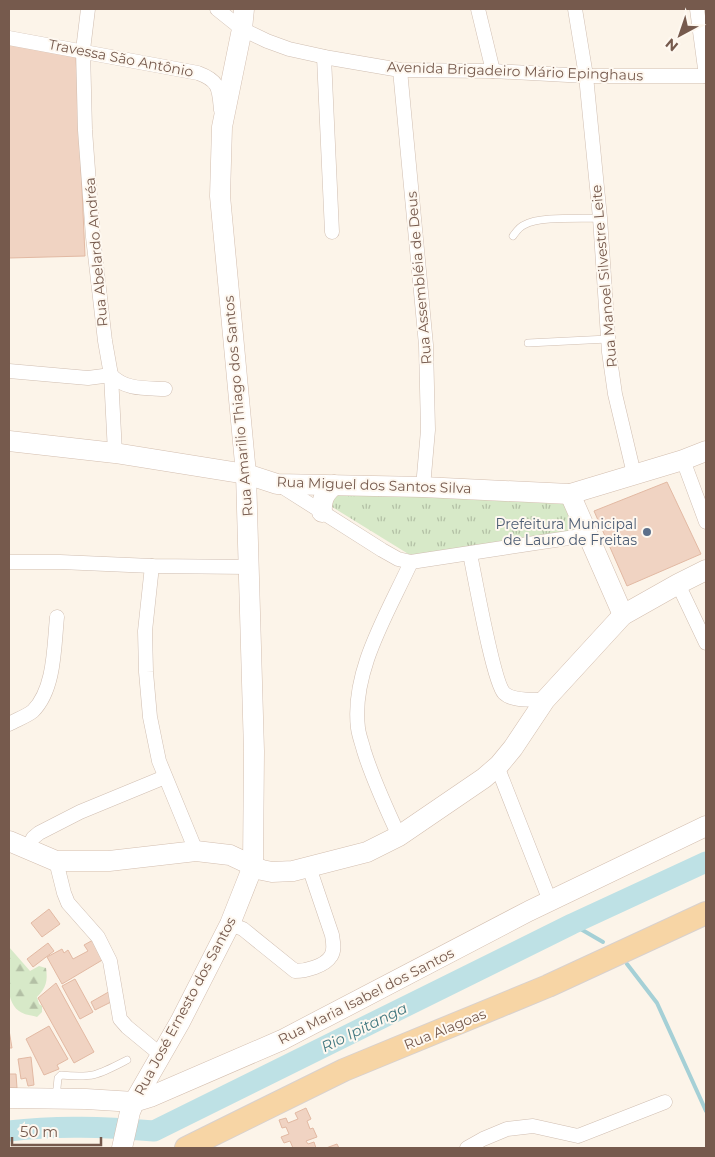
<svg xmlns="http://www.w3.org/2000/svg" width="715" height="1157" font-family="Montserrat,sans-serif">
  <defs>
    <pattern id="grass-tufts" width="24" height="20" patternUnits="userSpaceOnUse" patternTransform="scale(1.25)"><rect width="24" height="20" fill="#d7e9c8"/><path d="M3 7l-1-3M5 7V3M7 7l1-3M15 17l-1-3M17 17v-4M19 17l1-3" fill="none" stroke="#b3c0a5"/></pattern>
    <pattern id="forest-firs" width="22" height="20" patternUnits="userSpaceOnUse" patternTransform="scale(1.25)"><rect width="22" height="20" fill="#d7e9c8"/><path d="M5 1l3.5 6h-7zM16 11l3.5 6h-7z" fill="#b3c0a5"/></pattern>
  </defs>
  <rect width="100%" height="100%" fill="#fcf4e9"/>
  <path fill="url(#grass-tufts)" d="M 331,492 L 565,504 L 581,537 L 410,555 L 329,505 Z"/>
  <path fill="url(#forest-firs)" d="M 9,947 L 30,971 L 39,966 L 46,968 C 48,981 46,988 37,997 L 39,1004 L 42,1006 L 42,1012 L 37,1017 C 31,1015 24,1015 19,1011 C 3,1000 9,965 9,947 Z"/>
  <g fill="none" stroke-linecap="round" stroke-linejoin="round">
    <g stroke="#a5d0d6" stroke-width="4">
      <path d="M 572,924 L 603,942"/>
      <path d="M 627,964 L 657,1003 L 706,1111"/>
    </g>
    <path stroke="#bee1e5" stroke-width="21" d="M 9,1131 C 58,1125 104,1127 154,1131 L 572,924 L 706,862"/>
  </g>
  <g fill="#f0d3c2" stroke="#e2b9a3">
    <path d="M 9,44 L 76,57 L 85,256 L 9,258 Z"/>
    <path d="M 667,482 L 701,554 L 627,586 L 594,511 Z"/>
    <path d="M 49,909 L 60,924 L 42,937 L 31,923 Z"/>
    <path d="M 93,940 L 104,959 L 62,984 L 47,957 L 62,949 L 64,953 L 68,950 L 73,959 L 88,951 L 84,945 Z"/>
    <path d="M 48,943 L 54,951 L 33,967 L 27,959 Z"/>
    <path d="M 75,979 L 93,1012 L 80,1019 L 62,986 Z"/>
    <path d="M 56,983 L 94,1052 L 74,1063 L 38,998 Z"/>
    <path d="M 112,990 L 113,1001 L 95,1010 L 91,1002 Z"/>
    <path d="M 49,1026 L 68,1059 L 57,1065 L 59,1069 L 44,1075 L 26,1039 Z"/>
    <path d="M 9,1030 L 12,1048 L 9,1048 Z"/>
    <path d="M 31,1057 L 34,1085 L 28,1086 L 26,1078 L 21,1079 L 18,1059 Z"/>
    <path d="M 9,1074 L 16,1074 L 17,1088 L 9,1088 Z"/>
    <path d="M 306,1108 L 311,1119 L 307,1121 L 310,1129 L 313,1128 L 317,1137 L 306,1141 L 308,1144 L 314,1142 L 316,1148 L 293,1148 L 290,1141 L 284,1143 L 281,1137 L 289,1134 L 286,1127 L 282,1128 L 279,1120 L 286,1118 L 288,1123 L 298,1119 L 295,1113 Z"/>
    <path d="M 337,1144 L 339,1148 L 326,1148 Z"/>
  </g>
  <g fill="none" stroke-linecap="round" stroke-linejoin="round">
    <g stroke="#d0beb1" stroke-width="8">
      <g id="lane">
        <path d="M 513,236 C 516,232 519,227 524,225 C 540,216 580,219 600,218"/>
        <path d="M 528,343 L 608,339"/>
        <path d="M 56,1098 L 58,1078 L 61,1075 C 94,1078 98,1075 127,1060"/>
      </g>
    </g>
    <g stroke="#d0beb1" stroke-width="15">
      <g id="street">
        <path d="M 88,9 L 83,50 L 85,130 L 93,237 L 105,341 L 111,375 L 115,453"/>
        <path d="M 217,9 L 242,29 L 267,41 L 289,49 L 330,58 L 400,70 L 493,71 L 586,76 L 706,76"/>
        <path d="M 478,9 L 493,71"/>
        <path d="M 575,9 L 586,76 L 600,218 L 609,352 L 615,394 L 634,474"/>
        <path d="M 697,9 L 706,76"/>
        <path d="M 9,38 L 198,73 C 220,81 219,89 221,110"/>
        <path d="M 324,57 L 332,232"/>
        <path d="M 400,70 L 426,345 L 428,430 L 423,487"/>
        <path d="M 9,371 L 88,378 L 111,375 C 125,390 146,388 165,389"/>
        <path d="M 683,460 L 706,522"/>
        <path d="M 278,484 L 382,550 L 398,559 L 411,562 L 588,535"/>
        <path d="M 470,554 C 475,577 493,681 504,693 C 513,702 534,699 545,700"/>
        <path d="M 9,562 L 60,562 L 152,566 L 248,567"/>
        <path d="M 152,566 L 145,631 L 146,672 L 150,717 L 159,761 L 196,851"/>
        <path d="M 678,584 L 706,643"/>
        <path d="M 9,724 C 16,720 27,716 33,711 C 55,689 54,646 57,617"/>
        <path d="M 497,766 L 550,901"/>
        <path d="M 399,836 C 386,808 373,780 364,751 C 362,743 359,736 358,728 C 351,671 388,613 411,562"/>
        <path d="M 27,849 L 33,838 L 39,833 L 80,812 L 165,777"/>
        <path d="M 56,861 L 64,893 L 68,903 L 98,937 L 110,961 L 120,1019 L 127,1027 L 161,1055"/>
        <path d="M 230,924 L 243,929 L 295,971 C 306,971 325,966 331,956 C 335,950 333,942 332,935 L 309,867"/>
        <path d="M 467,1148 L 483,1139 L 507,1129 L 533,1126 L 578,1136 L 665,1102"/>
      </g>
    </g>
    <g stroke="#d3beaf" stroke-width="21">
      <g id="secondary">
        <path d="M 9,441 L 115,453 L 246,474 L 277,484 L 423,487 L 570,494 L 683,460 L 706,451"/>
        <path d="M 570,494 L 623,615"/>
        <path d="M 322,512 C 321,499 325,493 334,485"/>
        <path d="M 9,841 L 56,861 L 109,861 L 196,851 L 230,855 L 262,870 L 272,872 L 293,871 L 367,852 L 399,836 L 484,778 L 499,765 L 513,748 L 545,700 L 623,615 L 678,584 L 706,570"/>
        <path d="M 9,1098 L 86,1099 L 134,1102 L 150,1097 L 282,1040 L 529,911 L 706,826"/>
        <path d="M 122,1148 L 130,1112 L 134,1102 L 180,1022 L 230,924 L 253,866 L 254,751 L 246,474 L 220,196 L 222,127 L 242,29 L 244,9"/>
      </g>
    </g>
    <g stroke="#d9d1cd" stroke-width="24">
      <path id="primary" d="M 186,1148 L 344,1070 L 548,986 L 706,913"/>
    </g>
    <use href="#lane" stroke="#fff" stroke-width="7"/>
    <use href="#street" stroke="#fff" stroke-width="14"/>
    <use href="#secondary" stroke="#fff" stroke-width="20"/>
    <use href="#primary" stroke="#f7d5a5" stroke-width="22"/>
  </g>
  <circle fill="#5c6f8a" stroke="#fef8f0" stroke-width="2" cx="647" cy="532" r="5"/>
  <g text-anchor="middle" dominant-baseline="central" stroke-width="4" stroke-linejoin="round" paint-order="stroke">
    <g font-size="14" fill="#765a4d" stroke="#fef8f0">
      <text transform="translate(121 58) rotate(11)">Travessa São Antônio</text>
      <text transform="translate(515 71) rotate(2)">Avenida Brigadeiro Mário Epinghaus</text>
      <text transform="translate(96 252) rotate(-95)">Rua Abelardo Andréa</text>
      <text transform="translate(604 276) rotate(-95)">Rua Manoel Silvestre Leite</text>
      <text transform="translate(419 278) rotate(-95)">Rua Assembléia de Deus</text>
      <text transform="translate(238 406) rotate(-95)">Rua Amarilio Thiago dos Santos</text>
      <text transform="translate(374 485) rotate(2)">Rua Miguel dos Santos Silva</text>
      <text transform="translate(366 996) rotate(-27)">Rua Maria Isabel dos Santos</text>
      <text transform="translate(185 1006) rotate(-62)">Rua José Ernesto dos Santos</text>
      <text transform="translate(445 1029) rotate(-22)">Rua Alagoas</text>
    </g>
    <g font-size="14" fill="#4e5e75" stroke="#fef8f0" text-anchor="end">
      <text x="637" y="524">Prefeitura Municipal<tspan x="637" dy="16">de Lauro de Freitas</tspan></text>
    </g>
    <g font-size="15" font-style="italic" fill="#447981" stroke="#fef8f0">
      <text transform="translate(364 1027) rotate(-26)">Rio Ipitanga</text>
    </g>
  </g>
  <rect width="715" height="1157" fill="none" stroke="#765a4d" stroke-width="20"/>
  <g transform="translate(680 35) rotate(220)" stroke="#fef8f0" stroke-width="4" paint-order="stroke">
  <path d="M0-4L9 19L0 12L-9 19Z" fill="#765a4d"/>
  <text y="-8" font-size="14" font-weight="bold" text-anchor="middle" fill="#765a4d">N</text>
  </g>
  <path d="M12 1137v8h89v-8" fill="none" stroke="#765a4d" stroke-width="2.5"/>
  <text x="20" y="1137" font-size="15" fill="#765a4d" stroke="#fef8f0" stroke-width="4" paint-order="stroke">50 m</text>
</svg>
